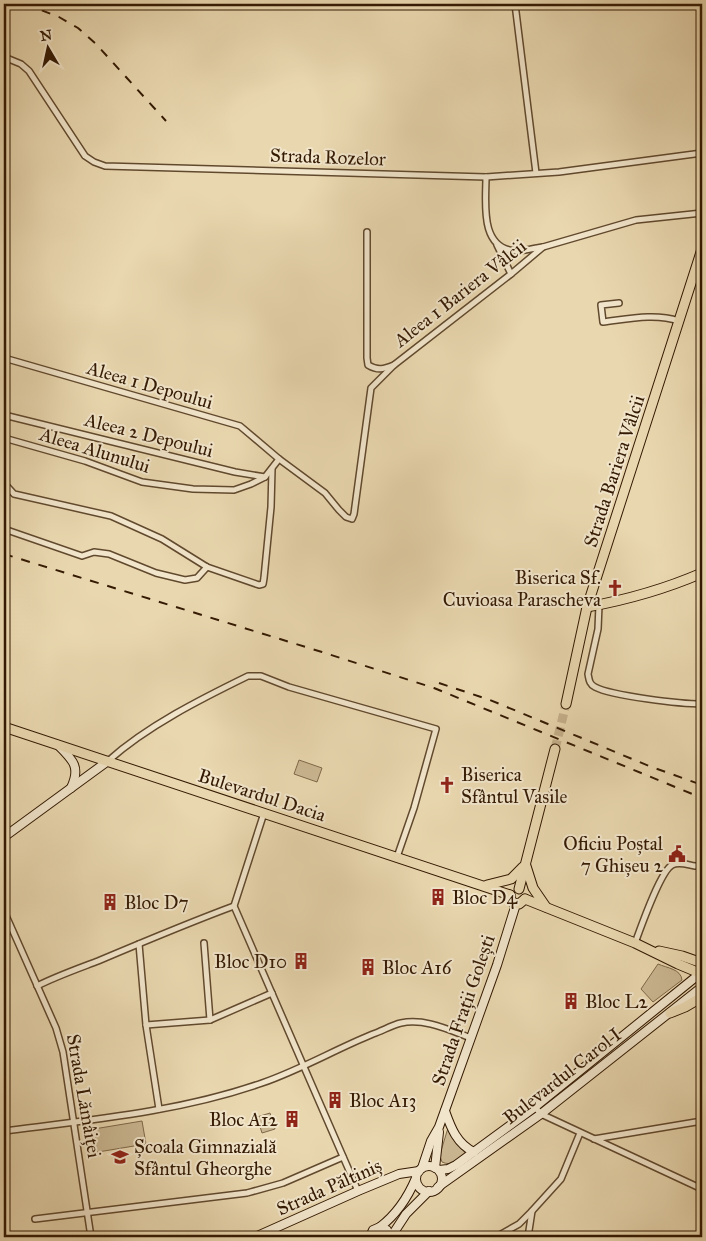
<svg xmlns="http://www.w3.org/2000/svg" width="706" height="1241" font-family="'IM FELL Great Primer',serif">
  <rect width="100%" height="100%" fill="#e9d7af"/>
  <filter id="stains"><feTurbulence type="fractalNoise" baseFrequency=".004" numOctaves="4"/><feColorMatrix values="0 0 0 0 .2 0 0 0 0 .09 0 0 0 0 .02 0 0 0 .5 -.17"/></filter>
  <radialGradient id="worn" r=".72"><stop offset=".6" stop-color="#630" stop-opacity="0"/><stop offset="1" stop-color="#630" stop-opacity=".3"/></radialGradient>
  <g fill="#cab792" stroke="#7f684a">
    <path d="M 299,760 L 322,768 L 317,782 L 294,774 Z"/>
    <path d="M 658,964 C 667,968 681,969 682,980 L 653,1002 L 641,989 Z"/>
    <path d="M 270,1113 L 275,1129 L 262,1133 L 257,1117 Z"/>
    <path d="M 142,1121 L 146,1144 L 92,1153 L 88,1130 Z"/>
    <path d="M 448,1128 L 456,1142 L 466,1154 C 458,1159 452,1167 442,1162 L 440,1156 L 441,1151 Z"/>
  </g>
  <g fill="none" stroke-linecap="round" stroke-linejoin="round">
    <path stroke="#c5b18d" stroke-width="9" stroke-dasharray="9 4.5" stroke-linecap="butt" d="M 555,749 L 566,704"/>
    <g stroke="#61492e" stroke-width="8">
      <g id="street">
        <path d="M 515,4 L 536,173"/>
        <path d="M 4,57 L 21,64 L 29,71 L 85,156 L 94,162 L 105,166 L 486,177 L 559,172 L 702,153"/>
        <path d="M 486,177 C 486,202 479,249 516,251 C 524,251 534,248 543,247"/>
        <path d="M 367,232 L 367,358 L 368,365 C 378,371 384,369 394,365 L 511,274 L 543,247 L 636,220 L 702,213"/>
        <path d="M 497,245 L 511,274"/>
        <path d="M 619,303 L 601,305 L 603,322 C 628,319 655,313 679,321"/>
        <path d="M 4,358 L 240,426 L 279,459 L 325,493 L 339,510 L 346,517 L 352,519 L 354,514 L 371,388 L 394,365"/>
        <path d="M 4,415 L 235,472 L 265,477 L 279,459"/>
        <path d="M 4,438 L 85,461 L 142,482 L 193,489 L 234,490 L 251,484 L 265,477"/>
        <path d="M 4,483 L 14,494 L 111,516 L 162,539 L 207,567 L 259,585 L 263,584 L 264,578 L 271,507 L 272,469"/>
        <path d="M 4,529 L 82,556 L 94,552 L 109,554 L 156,573 L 185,580 L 197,578 L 207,567"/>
        <path d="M 599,605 L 598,629 L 588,674 C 589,679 589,684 595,687 C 612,696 681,704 702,704"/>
        <path d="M 108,761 C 147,726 201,699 248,676 L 261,676 L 289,687 L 436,729 L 414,808 L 397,857"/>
        <path d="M 264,813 L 234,906 L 358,1191"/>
        <path d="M 4,911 L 56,1028 L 63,1052 L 91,1237"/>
        <path d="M 204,943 L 210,1020"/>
        <path d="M 635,943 C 641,927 660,872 672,865 C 679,861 688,865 695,866"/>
        <path d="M 139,944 L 146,1025 L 159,1109"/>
        <path d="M 37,986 C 57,976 77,969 98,961 C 143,942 188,923 234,906"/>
        <path d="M 146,1025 L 210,1020 L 272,993"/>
        <path d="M 535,1107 L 541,1114 L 702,1189"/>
        <path d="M 4,1131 C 90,1120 179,1112 262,1083 C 300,1070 336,1049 373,1034 C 382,1031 392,1025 401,1023 C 425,1018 449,1030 471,1038"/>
        <path d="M 594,1139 L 702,1121"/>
        <path d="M 35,1219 L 247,1193 L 283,1183 L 343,1157"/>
        <path d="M 496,1237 L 519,1224 L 532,1211"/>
        <path d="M 528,1237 L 532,1211 L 561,1179 L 580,1133"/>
      </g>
    </g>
    <g stroke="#341a03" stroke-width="10">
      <g id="secondary">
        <path d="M 58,745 C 73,760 81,767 71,788"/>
        <path d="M 4,837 L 108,761"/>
        <path d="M 445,1111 C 451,1128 457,1144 474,1152"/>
        <circle cx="429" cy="1179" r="13"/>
        <path d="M 422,1168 L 431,1141 L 439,1127 L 497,965 L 516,904"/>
        <path d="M 435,1168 L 439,1132"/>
        <path d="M 439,1170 L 448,1169 L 456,1165 L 535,1107 L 702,972"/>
        <path d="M 438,1187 L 541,1114 L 702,987"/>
        <path d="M 380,1227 C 397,1214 408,1197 416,1178"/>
        <path d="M 255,1237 L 358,1191 L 399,1174 L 419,1171"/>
        <path d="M 370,1237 L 373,1230 L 380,1227 L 387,1230 L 390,1237"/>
        <path d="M 391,1237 L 406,1214 L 429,1191"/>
      </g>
    </g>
    <g stroke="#341a03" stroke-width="11">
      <g id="primary">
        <path d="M 587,607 C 626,600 665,589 702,573"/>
        <path d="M 566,704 L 587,607 L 702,249"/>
        <path d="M 4,727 L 510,895"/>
        <path d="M 526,866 L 533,888 L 546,907"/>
        <path d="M 487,885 L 511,879 L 523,867"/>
        <path d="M 519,889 L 555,749"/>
        <path d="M 510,895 C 510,901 513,904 519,904 L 525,899"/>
        <path d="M 525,899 L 635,943 L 678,964 L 702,974"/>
        <path d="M 659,951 L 682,956 L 702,963"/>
        <path d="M 670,1013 L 685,1007 L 702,997"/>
      </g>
    </g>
    <use href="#street" stroke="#f1e5cb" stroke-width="5"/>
    <use href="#secondary" stroke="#f1e5cb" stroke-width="8"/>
    <use href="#primary" stroke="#e9d7af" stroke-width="9"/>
    <g stroke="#341a03" stroke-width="2" stroke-dasharray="9 9" stroke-linecap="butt">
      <path d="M 25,4 L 59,17 L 78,28 L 96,44 L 166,121"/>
      <path d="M 4,554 L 322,652 L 434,688 L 702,798"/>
      <path d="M 439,683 L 490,700 L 649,766 L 702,785"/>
    </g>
  </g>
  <defs>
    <g id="church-bare" transform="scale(1.35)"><path d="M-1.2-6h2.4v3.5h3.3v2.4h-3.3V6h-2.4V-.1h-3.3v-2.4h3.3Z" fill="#8f2418" stroke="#f1e5cb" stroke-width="2.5" paint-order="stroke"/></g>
    <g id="civic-bare" transform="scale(1.35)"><path d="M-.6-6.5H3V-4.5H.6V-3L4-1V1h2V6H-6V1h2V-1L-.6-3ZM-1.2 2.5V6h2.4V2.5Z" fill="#8f2418" stroke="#f1e5cb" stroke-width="2.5" paint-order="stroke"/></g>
    <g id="building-bare" transform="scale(1.35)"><path d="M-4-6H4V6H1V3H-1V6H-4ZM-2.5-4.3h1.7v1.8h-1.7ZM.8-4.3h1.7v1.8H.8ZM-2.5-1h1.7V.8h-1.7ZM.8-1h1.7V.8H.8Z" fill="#8f2418" stroke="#f1e5cb" stroke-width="2.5" paint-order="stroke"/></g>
    <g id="school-bare" transform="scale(1.35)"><path d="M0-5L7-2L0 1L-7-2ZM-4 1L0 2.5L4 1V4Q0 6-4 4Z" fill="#8f2418" stroke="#f1e5cb" stroke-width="2.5" paint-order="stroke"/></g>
  </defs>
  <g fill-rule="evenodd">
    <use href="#church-bare" x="615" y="588"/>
    <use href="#church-bare" x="447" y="785"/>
    <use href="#civic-bare" x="677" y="854"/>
    <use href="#building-bare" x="438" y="897"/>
    <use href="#building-bare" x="110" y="902"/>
    <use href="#building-bare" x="301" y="961"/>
    <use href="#building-bare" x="368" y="967"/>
    <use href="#building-bare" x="571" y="1001"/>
    <use href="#building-bare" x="335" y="1100"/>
    <use href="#building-bare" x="292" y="1119"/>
    <use href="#school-bare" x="120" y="1157"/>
  </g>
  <g text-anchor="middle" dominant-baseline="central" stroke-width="4" stroke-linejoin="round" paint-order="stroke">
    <g font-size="19" fill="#341a03" stroke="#f1e5cb">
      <text transform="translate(328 157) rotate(2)">Strada Rozelor</text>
      <text transform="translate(460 293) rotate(-38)">Aleea 1 Bariera Vâlcii</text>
      <text transform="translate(150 385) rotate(16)">Aleea 1 Depoului</text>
      <text transform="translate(149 435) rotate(14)">Aleea 2 Depoului</text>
      <text transform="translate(95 450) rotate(17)">Aleea Alunului</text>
      <text transform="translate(614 471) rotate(-72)">Strada Bariera Vâlcii</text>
      <text transform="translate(262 795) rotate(18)">Bulevardul Dacia</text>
      <text transform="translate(463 1010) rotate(-71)">Strada Frații Golești</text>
      <text transform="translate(562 1076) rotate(-38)">Bulevardul Carol I</text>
      <text transform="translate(84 1096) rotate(80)">Strada Lămâiței</text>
      <text transform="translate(329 1187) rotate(-24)">Strada Păltiniș</text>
    </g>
    <g font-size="19" fill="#341a03" stroke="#f1e5cb" text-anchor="start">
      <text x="601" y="577" text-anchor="end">Biserica Sf.<tspan x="601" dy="22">Cuvioasa Parascheva</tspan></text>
      <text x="461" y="774">Biserica<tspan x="461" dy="22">Sfântul Vasile</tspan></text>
      <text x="663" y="843" text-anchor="end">Oficiu Poștal<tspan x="663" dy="22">7 Ghișeu 2</tspan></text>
      <text x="452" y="897">Bloc D4</text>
      <text x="124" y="902">Bloc D7</text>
      <text x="287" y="961" text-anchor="end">Bloc D10</text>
      <text x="382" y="967">Bloc A16</text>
      <text x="585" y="1001">Bloc L2</text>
      <text x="349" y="1100">Bloc A13</text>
      <text x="278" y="1119" text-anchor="end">Bloc A12</text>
      <text x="134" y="1146">Școala Gimnazială<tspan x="134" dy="22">Sfântul Gheorghe</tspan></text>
    </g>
  </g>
  <rect width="706" height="1241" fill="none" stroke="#e9d7af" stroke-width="20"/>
  <rect x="5" y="5" width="696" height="1231" fill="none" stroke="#341a03" stroke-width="2.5"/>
  <rect x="10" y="10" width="686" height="1221" fill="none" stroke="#341a03"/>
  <g transform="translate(48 48) rotate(351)" stroke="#f1e5cb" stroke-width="4" paint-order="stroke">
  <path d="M0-4L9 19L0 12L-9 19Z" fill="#341a03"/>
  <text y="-8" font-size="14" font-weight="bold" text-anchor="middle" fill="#341a03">N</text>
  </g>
  <rect width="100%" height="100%" filter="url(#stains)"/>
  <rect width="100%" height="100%" fill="url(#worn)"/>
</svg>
